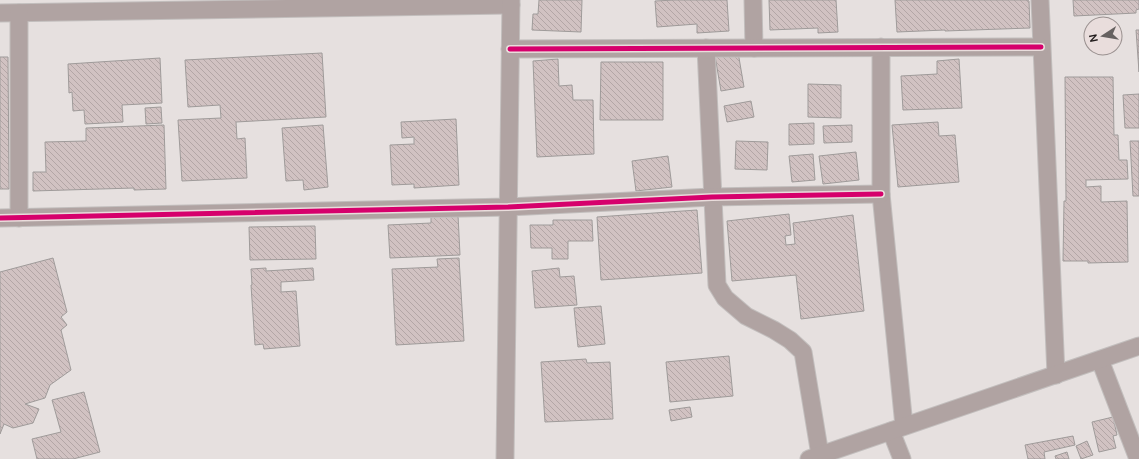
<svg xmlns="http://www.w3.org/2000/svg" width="1139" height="459" font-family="'DM Sans',sans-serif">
  <defs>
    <pattern id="building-back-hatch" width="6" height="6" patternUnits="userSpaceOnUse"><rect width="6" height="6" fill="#d1c2c2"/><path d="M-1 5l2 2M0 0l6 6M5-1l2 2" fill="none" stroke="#b3a6a6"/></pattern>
  </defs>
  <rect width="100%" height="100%" fill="#e6e0df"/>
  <g fill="url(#building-back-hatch)" stroke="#9f9b9a">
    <path d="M 539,0 L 582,0 L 581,32 L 532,30 L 533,14 L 538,14 Z"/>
    <path d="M 675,0 L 727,0 L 729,31 L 697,33 L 697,24 L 657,27 L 655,1 Z"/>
    <path d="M 769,0 L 836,0 L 838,32 L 818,33 L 818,28 L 770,30 Z"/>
    <path d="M 895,0 L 1027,0 L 1029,1 L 1030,28 L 945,31 L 945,30 L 897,32 Z"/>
    <path d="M 1073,0 L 1139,0 L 1139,9 L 1136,10 L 1136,13 L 1074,16 Z"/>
    <path d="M 1136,30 L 1139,30 L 1139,72 Z"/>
    <path d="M 738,52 L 744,87 L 721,91 L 715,56 Z"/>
    <path d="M 322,53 L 326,117 L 236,122 L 237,139 L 245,138 L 247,178 L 182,181 L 178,120 L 221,118 L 220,105 L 188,107 L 185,60 Z"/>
    <path d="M 0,57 L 8,57 L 9,189 L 0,189 Z"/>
    <path d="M 160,58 L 162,103 L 122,105 L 123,122 L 85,124 L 84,110 L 73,111 L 72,92 L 69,93 L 68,64 Z"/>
    <path d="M 558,59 L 559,86 L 572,85 L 573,100 L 593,100 L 594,154 L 537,157 L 533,61 Z"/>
    <path d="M 959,59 L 962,108 L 903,110 L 901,76 L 937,74 L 937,61 Z"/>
    <path d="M 601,62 L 663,62 L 663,120 L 600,120 Z"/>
    <path d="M 1065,77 L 1113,77 L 1114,135 L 1118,135 L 1119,160 L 1127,160 L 1128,179 L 1086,180 L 1086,187 L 1101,186 L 1101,202 L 1127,201 L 1128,262 L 1088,263 L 1088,261 L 1063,261 L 1064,201 L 1066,201 Z"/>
    <path d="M 808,84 L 841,85 L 841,118 L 808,117 Z"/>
    <path d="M 1139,94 L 1139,128 L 1125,128 L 1123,95 Z"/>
    <path d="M 751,101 L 754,117 L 727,122 L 724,106 Z"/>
    <path d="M 161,107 L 162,123 L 146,124 L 145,108 Z"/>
    <path d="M 456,119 L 459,185 L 414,188 L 414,184 L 392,185 L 390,145 L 414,144 L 414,137 L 402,138 L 401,122 Z"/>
    <path d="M 938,122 L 939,136 L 955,135 L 959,182 L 898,187 L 892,125 Z"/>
    <path d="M 814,123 L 814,144 L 789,145 L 789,124 Z"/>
    <path d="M 164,125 L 166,189 L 134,190 L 134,188 L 33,191 L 33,172 L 46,172 L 45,142 L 86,141 L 86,128 Z"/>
    <path d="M 323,125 L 328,187 L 304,190 L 303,180 L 286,181 L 282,128 Z"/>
    <path d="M 852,125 L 852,142 L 824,143 L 823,126 Z"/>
    <path d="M 736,141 L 768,142 L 767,170 L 735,169 Z"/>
    <path d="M 1130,141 L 1139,141 L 1139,196 L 1133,196 Z"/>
    <path d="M 856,152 L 859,180 L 823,184 L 819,156 Z"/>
    <path d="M 813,154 L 815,180 L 792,182 L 789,156 Z"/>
    <path d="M 668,156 L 672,187 L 636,191 L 632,161 Z"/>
    <path d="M 697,210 L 702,273 L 601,280 L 597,217 Z"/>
    <path d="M 789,214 L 791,235 L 785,236 L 786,245 L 795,244 L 793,223 L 853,215 L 864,311 L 801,319 L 796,275 L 732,281 L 727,221 Z"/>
    <path d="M 458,215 L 460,255 L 390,258 L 388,225 L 431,223 L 431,216 Z"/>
    <path d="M 553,220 L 592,220 L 593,241 L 568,241 L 568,259 L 552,259 L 552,248 L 531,248 L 530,225 L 553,225 Z"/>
    <path d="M 315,226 L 316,259 L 250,260 L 249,227 Z"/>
    <path d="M 53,258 L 67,312 L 61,317 L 67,325 L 61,330 L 71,370 L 50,385 L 45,398 L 25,404 L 39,409 L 33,423 L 13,428 L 4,424 L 0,434 L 0,272 Z"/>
    <path d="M 459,258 L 464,341 L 396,345 L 392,269 L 438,267 L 437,259 Z"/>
    <path d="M 266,268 L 266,271 L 313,268 L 314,280 L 281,282 L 281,292 L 296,291 L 300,346 L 264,349 L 263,344 L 255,345 L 251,285 L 252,285 L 251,269 Z"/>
    <path d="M 559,268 L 560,277 L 574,276 L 577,305 L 535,308 L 532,271 Z"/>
    <path d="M 601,306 L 605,344 L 578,347 L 574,308 Z"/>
    <path d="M 729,356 L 733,396 L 670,402 L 666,362 Z"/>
    <path d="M 586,359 L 587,363 L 610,362 L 613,419 L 545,422 L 541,362 Z"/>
    <path d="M 84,392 L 100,452 L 73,459 L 37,459 L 32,439 L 61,432 L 52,400 Z"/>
    <path d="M 690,407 L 692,417 L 671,421 L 669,410 Z"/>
    <path d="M 1113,417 L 1117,435 L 1113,436 L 1116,448 L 1099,452 L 1092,422 Z"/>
    <path d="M 1073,436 L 1075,445 L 1044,452 L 1045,459 L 1028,459 L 1025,445 Z"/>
    <path d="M 1087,441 L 1093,455 L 1081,459 L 1076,446 Z"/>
    <path d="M 1067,452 L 1069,459 L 1056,459 L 1055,456 Z"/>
  </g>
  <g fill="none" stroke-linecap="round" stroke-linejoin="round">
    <g stroke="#c2bebd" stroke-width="19">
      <g id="minor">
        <path d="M 753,0 L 754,48"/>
        <path d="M 1040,0 L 1056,375"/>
        <path d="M 0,13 L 511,5"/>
        <path d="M 19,13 L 19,218"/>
        <path d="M 881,47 L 881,194 L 904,426"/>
        <path d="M 706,48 L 717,285 L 725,298 L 746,316 L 774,330 L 790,340 L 803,352 L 820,455"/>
        <path d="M 510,49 L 1041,47"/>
        <path d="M 0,218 L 508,207 L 712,197 L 881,194"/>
        <path d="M 1100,360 L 1138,459"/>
        <path d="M 891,431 L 902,459"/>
        <path d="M 505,459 L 511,0"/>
        <path d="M 809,459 L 1139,346"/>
      </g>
    </g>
    <use href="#minor" stroke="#b0a3a2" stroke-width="17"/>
    <g stroke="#e9dddc" stroke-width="8">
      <g id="cycleway">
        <path d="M 510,49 L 1041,47"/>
        <path d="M 0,218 L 508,207 L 712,197 L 881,194"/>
      </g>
    </g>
    <use href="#cycleway" stroke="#d6006c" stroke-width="5"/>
  </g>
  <g transform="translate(1103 36) rotate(258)"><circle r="19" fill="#e9dddc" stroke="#99908f"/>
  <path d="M0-3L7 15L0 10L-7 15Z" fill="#666160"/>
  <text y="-6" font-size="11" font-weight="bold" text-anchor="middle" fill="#211c1c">N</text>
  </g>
</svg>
